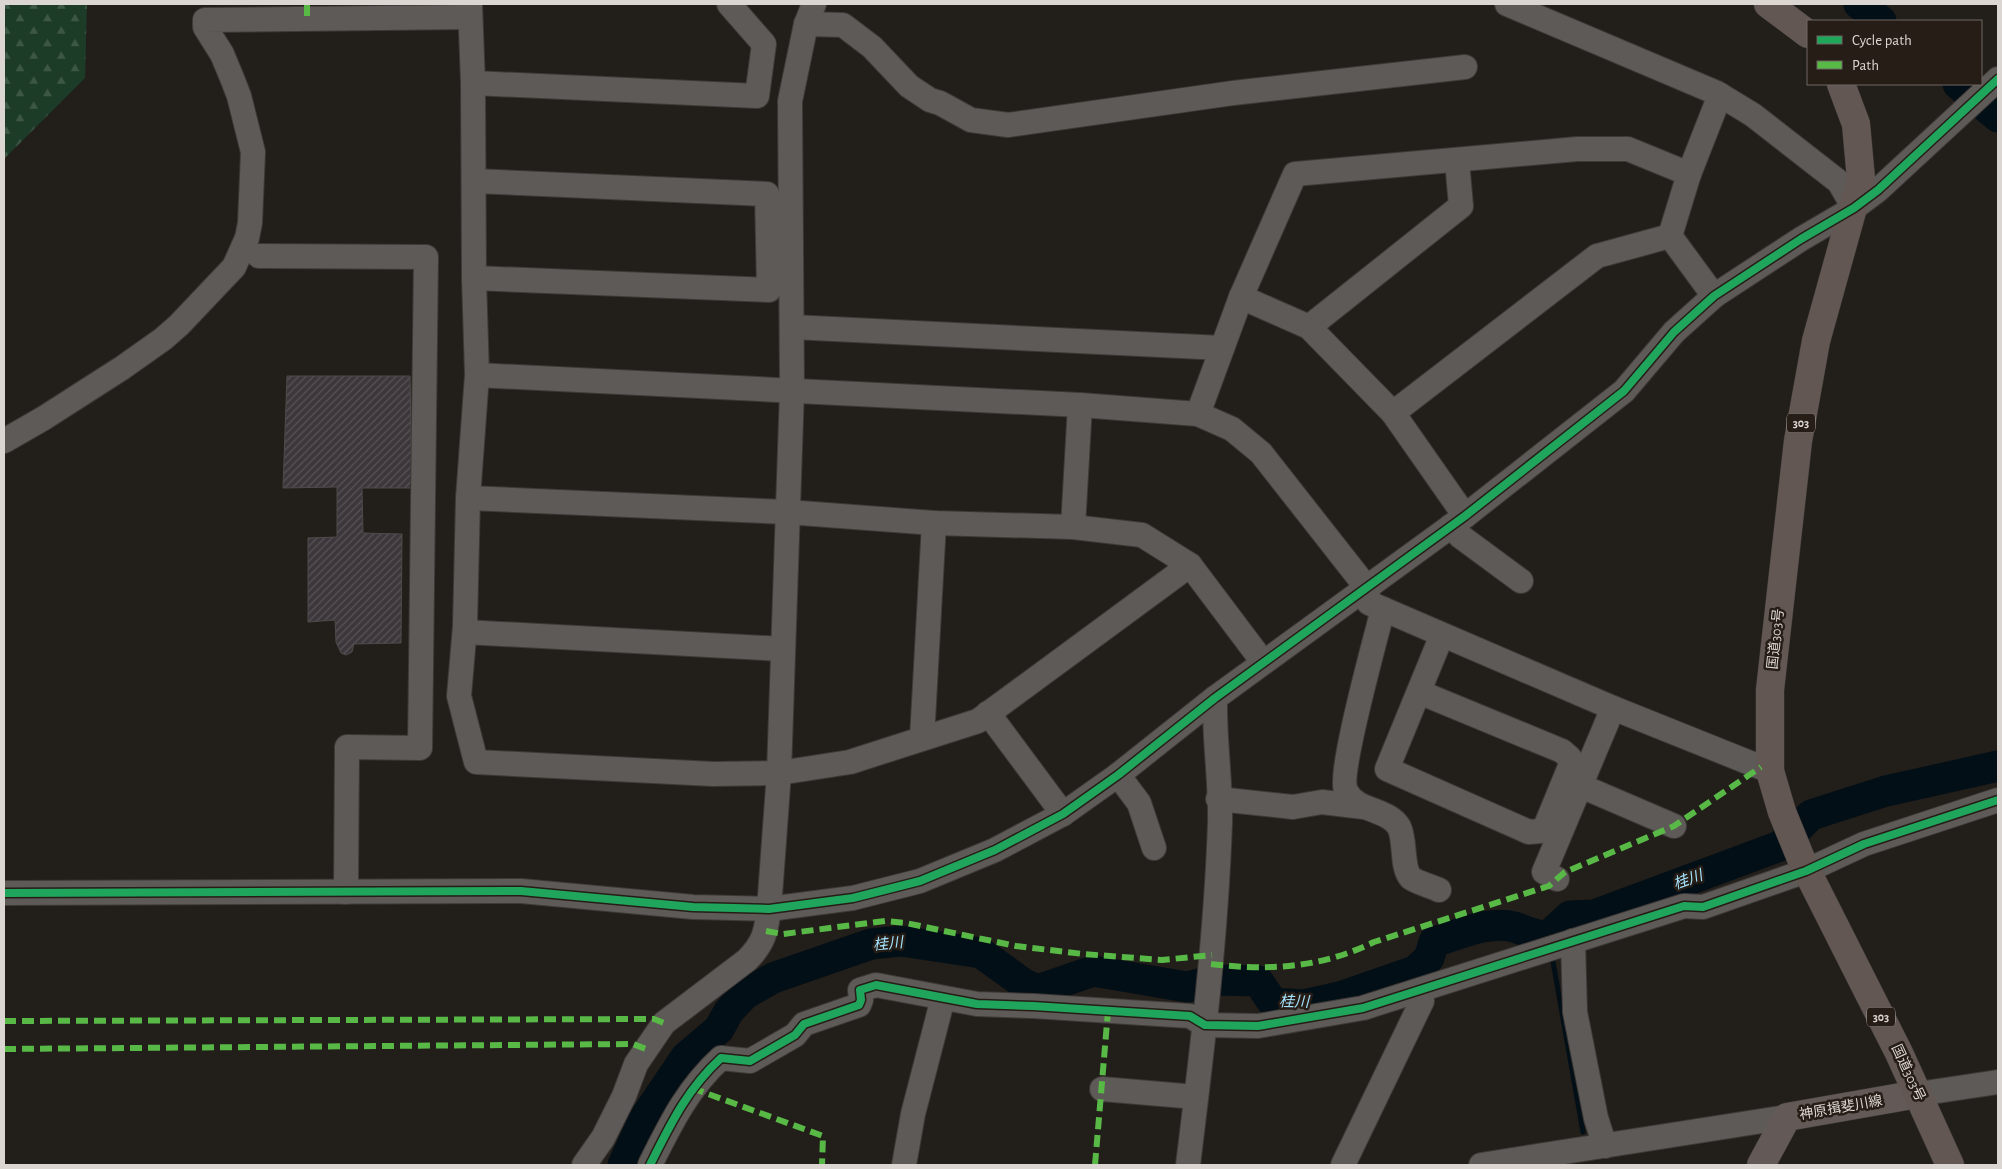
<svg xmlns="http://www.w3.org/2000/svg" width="2002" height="1169" font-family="'Alegreya Sans','Noto Sans JP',sans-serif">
  <defs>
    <pattern id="forest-firs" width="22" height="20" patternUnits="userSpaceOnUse" patternTransform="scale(1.25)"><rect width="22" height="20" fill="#1d3c27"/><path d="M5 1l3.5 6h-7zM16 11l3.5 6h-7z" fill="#3d5745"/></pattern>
    <pattern id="building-hatch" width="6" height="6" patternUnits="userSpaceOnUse" patternTransform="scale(1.25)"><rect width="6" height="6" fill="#3d373b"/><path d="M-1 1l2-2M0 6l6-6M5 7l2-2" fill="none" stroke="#585356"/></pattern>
  </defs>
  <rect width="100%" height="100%" fill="#221e1a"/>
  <path fill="url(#forest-firs)" d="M 4,4 L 87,4 L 85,78 L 4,159 Z"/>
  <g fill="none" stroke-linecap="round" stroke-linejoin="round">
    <g stroke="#030f16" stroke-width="5">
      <path d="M 1552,956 L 1583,1132"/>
      <path d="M 1402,975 L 1404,987"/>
    </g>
    <g stroke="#030f16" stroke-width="31">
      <path d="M 1859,4 L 1881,21"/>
      <path d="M 1958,84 L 1998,117"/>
      <path d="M 623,1165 L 644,1119 L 686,1057 L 719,1029 L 729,1011 L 745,994 L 773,978 L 871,944 L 901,941 L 981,953 L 1024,984 L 1038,990 L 1093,971 L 1187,987 L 1215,980 L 1258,981 L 1273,1003 L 1303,1005 L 1343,996 L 1415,971 L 1429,958 L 1434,942 C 1458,935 1488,920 1514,927 C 1526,931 1534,935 1547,937 L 1570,916 L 1594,915 L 1780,846 L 1811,815 L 1886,791 L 1998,766"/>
    </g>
  </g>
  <path fill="url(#building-hatch)" stroke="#4f4a4b" d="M 287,376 L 410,376 L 412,488 L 362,488 L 363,533 L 402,534 L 401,643 L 354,644 L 352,652 L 346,655 L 341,653 L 336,642 L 335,620 L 308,622 L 308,538 L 337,537 L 337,487 L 283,488 Z"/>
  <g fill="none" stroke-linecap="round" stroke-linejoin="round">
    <g stroke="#3d3937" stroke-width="26">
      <g id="minor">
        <path d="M 470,4 L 473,83 L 474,278 L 477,375 L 468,498 L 465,626 L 459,696 L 476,762 L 713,774 L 779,773 L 850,762 L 978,721 L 1190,565"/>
        <path d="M 1507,4 L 1717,93 L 1753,115 L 1839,182 L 1854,208"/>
        <path d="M 806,24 L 843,25 L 872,47 L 909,86 L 930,100 L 940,103 L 971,120 L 1008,125 L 1233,93 L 1465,67"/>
        <path d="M 473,83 L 757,96 L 764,44 L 729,4"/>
        <path d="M 1689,174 L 1720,95"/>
        <path d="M 474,181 L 767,194 L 769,290 L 474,278"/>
        <path d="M 1670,236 L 1714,296"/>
        <path d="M 259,256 L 426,257 L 420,748 L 347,747 L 346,892"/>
        <path d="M 1241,297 L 1309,327 L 1393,413 L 1465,516"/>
        <path d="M 792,327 L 1222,348"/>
        <path d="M 1309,327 L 1461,206 L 1457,161"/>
        <path d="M 477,375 L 1080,405 L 1198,414 L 1232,429 L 1261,453 L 1367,588 L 1369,603 L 1613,708 L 1770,771"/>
        <path d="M 1393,413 L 1597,256 L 1670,236"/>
        <path d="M 1198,414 L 1241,297 L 1295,174 L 1577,149 L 1628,149 L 1689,174 L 1670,236"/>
        <path d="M 4,441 L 44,418 L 122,368 L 163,339 L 179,325 L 234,267 L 247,238 L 250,223 L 253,152 L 239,96 L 232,78 L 222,54 L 205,27 L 205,20 L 470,17"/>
        <path d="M 468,498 L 787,512 L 934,523 L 1073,527 L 1142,535 L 1190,565 L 1263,662"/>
        <path d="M 1451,526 L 1460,536 L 1521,581"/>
        <path d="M 1073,527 L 1080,405"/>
        <path d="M 1383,609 C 1376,637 1338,773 1346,791 C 1356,812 1388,808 1399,827 C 1406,840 1401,868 1411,878 C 1418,883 1431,886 1439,890"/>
        <path d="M 465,632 L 783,649"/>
        <path d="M 1419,692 L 1562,751 L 1570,758 L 1571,764 L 1546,825 L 1541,831 L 1529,832 L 1387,769 L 1442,635"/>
        <path d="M 988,713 L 1063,814"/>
        <path d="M 922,738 L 934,523"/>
        <path d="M 1118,775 L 1139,803 L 1154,848"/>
        <path d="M 1581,786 L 1674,826"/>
        <path d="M 1218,799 L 1293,807 L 1322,802 L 1364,807"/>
        <path d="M 1557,879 L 1544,872 L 1613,708"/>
        <path d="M 4,893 L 521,891 L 693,907 L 769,909 L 853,898 L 920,881 L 995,850 L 1063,814 L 1118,775 L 1215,698 L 1465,516 L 1624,391 L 1674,332 L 1714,296 L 1801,239 L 1854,208 L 1878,190 L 1998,79"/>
        <path d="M 1573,941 L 1575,1012 L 1596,1118 L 1605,1146"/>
        <path d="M 1102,1089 L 1196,1097"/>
        <path d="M 1918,1094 L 1998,1082"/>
        <path d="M 584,1165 L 603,1138 L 624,1096 L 636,1064 L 664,1023 L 747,960 C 764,943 766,932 769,909 L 779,773 L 792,390 L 790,101 L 806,24 L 814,4"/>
        <path d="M 650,1165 C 670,1125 687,1089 721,1058 L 750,1061 L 795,1035 L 804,1024 L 859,1005 L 861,1000 L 860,990 L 876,985 L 977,1004 L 1033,1006 L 1190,1016 L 1205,1025 L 1258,1026 L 1363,1008 L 1684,906 L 1703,907 L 1806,871 L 1864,844 L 1998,800"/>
        <path d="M 904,1165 L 913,1114 L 943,998"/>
        <path d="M 1188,1165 C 1202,1051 1216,938 1220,823 C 1221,781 1214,740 1215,698"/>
        <path d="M 1343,1165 L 1422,1001 L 1420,990"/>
        <path d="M 1481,1165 L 1787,1117"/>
      </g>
    </g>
    <g stroke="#3d3937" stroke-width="29">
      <path id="major" d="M 1761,1165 L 1787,1117 L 1918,1094"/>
    </g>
    <g stroke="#3d3937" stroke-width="29">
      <g id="highway">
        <path d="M 1768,4 L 1808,34"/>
        <path d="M 1841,84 L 1856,124 L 1861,179 L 1816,341 L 1798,441 L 1770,690 L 1770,771 L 1782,812 L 1802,861 L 1899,1053 L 1950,1165"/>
      </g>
    </g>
    <use href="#minor" stroke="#5e5a57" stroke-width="24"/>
    <use href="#major" stroke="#635a57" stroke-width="28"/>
    <use href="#highway" stroke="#625753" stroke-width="28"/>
    <g stroke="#58b947" stroke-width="6" stroke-dasharray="12 6" stroke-linecap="butt">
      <path d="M 307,4 L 307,19"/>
      <path d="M 766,931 L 783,934 L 885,921 L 906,923 L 1016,946 L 1083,954 L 1162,960 L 1212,955"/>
      <path d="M 1211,964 C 1269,971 1321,968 1374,942 L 1549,886 L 1565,872 L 1674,826 L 1761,767"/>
      <path d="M 4,1021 L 654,1019 L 664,1023"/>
      <path d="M 4,1049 L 633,1044 L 646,1049"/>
      <path d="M 692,1088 L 823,1136 L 822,1165"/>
      <path d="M 1095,1165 L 1108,1011"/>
    </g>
    <g stroke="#261d17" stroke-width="11">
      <g id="cycleway">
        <path d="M 4,893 L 521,891 L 693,907 L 769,909 L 853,898 L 920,881 L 995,850 L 1063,814 L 1118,775 L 1215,698 L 1465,516 L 1624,391 L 1674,332 L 1714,296 L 1801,239 L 1854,208 L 1878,190 L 1998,79"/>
        <path d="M 650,1165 C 670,1125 687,1089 721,1058 L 750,1061 L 795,1035 L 804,1024 L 859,1005 L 861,1000 L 860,990 L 876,985 L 977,1004 L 1033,1006 L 1190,1016 L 1205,1025 L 1258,1026 L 1363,1008 L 1684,906 L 1703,907 L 1806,871 L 1864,844 L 1998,800"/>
      </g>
    </g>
    <use href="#cycleway" stroke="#20a55d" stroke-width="8"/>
  </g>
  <g text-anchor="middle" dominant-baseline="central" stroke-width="5" stroke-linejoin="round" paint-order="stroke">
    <g fill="#261d17" stroke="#a59e9a" stroke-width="1">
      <rect x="1787" y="413.5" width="28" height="19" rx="4"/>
      <rect x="1867" y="1007.5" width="28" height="19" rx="4"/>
    </g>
    <g font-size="12" font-weight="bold" fill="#dcd6d2">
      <text x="1801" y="423">303</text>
      <text x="1881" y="1017">303</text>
    </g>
    <g font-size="14" fill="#dcd6d2" stroke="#261d17">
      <text transform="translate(1776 639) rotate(-84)">国道303号</text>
      <text transform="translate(1908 1073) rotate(65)">国道303号</text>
      <text transform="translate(1841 1108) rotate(-10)">神原揖斐川線</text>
    </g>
    <g font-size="15" font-style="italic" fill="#a4e3fd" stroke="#261d17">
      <text transform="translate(1688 880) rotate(-20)">桂川</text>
      <text transform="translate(888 944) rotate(-6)">桂川</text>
      <text transform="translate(1294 1002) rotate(1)">桂川</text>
    </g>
  </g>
  <rect width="2002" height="1169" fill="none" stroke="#dcd6d2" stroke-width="10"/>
  <rect x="1807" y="20" width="175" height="65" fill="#261d17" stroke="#6f6762"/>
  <rect x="1817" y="36" width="25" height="8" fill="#20a55d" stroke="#6f6762"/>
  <text x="1852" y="45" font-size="15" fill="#dcd6d2">Cycle path</text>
  <rect x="1817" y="61" width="25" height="8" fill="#58b947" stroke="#6f6762"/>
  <text x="1852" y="70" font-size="15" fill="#dcd6d2">Path</text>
</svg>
